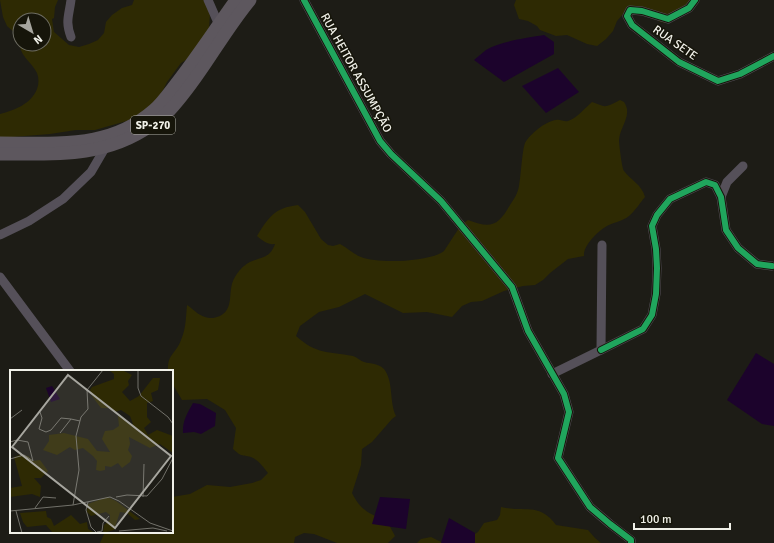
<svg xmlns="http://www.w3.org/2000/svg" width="774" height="543" font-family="Signika,sans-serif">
  <rect width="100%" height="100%" fill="#1d1c16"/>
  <g fill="#2e2a03">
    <path d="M 0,0 L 58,0 L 55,7 L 54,18 L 52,19 L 54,32 L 69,45 L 79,47 L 89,44 L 98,40 L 104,33 L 106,22 L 112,15 L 122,8 L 132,5 L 134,0 L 206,0 L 210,14 L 209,29 L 197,53 L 181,63 L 167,82 L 151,114 L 95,130 L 76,130 L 50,134 L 0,138 L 0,114 C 15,110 31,104 37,89 C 39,84 39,78 37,73 C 32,62 18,55 20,41 L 20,44 L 44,44 L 44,20 L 20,20 L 20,35 L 15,33 L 7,26 L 3,17 Z"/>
    <path d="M 516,0 L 695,0 L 666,23 L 660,22 L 651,15 L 623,14 L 617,21 L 613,31 L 606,39 L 597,46 L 587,44 L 567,35 L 556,36 L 540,30 L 537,26 L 528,21 L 519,19 L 514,5 Z"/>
    <path d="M 620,100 L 624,102 C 633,115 620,126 619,140 C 619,144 622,169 624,171 C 631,180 642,185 645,197 C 640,203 635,211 629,216 C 623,221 615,222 609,225 C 600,229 583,245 584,256 L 568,259 L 550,273 L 543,280 L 535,285 L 523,286 L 504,291 L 482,301 L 471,302 L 462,306 L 452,317 L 427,312 L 403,313 L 365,294 L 339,307 L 319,312 L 300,326 L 296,336 C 317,355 328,351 353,356 C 357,357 360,361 364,362 C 371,364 378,363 384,369 C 394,382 389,402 396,416 L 392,419 L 372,442 L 362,449 L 361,465 L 352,493 C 361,511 370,514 387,521 L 395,536 L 388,543 L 337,543 L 314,534 L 304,533 L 295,537 L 294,543 L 100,543 L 105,532 L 172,532 L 172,497 L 190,494 L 207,485 L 230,487 L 252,483 L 261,480 L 268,473 C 263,467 259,460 251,457 C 241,454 243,458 233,449 L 236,428 L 225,410 L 207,399 L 182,400 L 172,383 L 172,371 L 168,371 C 167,354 176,354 181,340 C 186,329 186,316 187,305 C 193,309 198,315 205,317 C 210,319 215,318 220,316 C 234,309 228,293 233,281 C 235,276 240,269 244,266 C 255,256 269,262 275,244 C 268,245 263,241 257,236 C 269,217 274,208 298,205 L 305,212 L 321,239 L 328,245 L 333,246 L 340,244 C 348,248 353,254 361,257 C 378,264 430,262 444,251 L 461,225 L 468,220 C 491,229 498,226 510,205 C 514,199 518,193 519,186 C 521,176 522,151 525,143 C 530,134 546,121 556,120 C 560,119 564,122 568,121 C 576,119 585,108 592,102 C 596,103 599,105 603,106 C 608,107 616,102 620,100 Z"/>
    <path d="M 501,507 C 525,513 539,502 556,525 L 588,530 L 595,538 L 601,543 L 461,543 L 478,532 L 484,523 L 497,520 L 500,515 Z"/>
    <path d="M 431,537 L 443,543 L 417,543 L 421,539 Z"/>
  </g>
  <g fill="#1c032c">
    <path d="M 544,35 L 554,42 L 554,54 L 504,82 L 474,60 C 478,57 482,53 486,50 C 501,41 527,38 544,35 Z"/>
    <path d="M 558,68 L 579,92 L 546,113 L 522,86 Z"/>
    <path d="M 756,353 L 774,364 L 774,426 L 762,424 L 727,400 Z"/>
    <path d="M 193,403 L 200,404 L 216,413 L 215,426 L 201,434 L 194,432 L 183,433 C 182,421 188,412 193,403 Z"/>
    <path d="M 380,497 L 410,499 L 406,529 L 372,524 Z"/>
    <path d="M 449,518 L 475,533 L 475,543 L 441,543 Z"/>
  </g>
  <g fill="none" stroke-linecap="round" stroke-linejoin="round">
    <g stroke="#555059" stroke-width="9">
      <path d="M 208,0 L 219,25"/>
      <path d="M 304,0 L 380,141 L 391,154 L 441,201 L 512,287 L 528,331 L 564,394 L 569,412 L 558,458 L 590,507 L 610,524 L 631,540 L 631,543"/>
      <path d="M 695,0 L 689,8 L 668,19 L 642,11 L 630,10 L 627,16 L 632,25 L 679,62 L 718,81 L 740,74 L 774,56"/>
      <path d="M 71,37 C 65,21 69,16 71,0"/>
      <path d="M 721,197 L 727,182 L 743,166"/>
      <path d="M 0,235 L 29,221 L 63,199 L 91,172 L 105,148"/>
      <path d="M 0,277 L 70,371"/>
      <path d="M 601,350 L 643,329 L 652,315 L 656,294 L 657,268 L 656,249 L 652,226 L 657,215 L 670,199 L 706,182 L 715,185 L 721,197 L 726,230 L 738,248 L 757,264 L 772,266"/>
      <path d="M 552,374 L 601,350 L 602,245"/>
    </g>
    <g stroke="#5d575e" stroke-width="13">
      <path d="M 0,143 C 31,143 64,145 94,139 C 116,135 138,124 154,110 C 162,103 169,93 176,84 C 197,57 216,28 236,0"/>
      <path d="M 0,154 C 53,154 105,158 150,126 C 154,123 159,121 163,117 C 175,106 186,91 196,77 C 214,52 230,24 250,0"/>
    </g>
    <g stroke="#16150a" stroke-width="8">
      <g id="cycleway">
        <path d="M 304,0 L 380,141 L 391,154 L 441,201 L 512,287 L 528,331 L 564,394 L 569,412 L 558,458 L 590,507 L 610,524 L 631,540 L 631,543"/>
        <path d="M 695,0 L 689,8 L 668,19 L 642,11 L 630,10 L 627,16 L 632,25 L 679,62 L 718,81 L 740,74 L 774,56"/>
        <path d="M 601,350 L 643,329 L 652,315 L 656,294 L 657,268 L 656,249 L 652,226 L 657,215 L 670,199 L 706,182 L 715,185 L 721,197 L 726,230 L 738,248 L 757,264 L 772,266"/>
      </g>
    </g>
    <use href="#cycleway" stroke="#20a55d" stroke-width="6"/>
  </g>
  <g text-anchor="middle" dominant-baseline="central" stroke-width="3" stroke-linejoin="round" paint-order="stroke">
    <rect fill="#16150a" stroke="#afafa6" stroke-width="1" x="131" y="116" width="44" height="18" rx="3"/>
    <g font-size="11" font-weight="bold" fill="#f1f1e9">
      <text x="153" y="125">SP-270</text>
    </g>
    <g font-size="12" fill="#f1f1e9" stroke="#16150a">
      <text transform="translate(675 43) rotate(35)">RUA SETE</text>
      <text transform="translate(356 73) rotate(61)">RUA HEITOR ASSUMPÇÃO</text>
    </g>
  </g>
  <g transform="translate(10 370)">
    <rect width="163" height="163" fill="#1d1c16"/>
    <path d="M 99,0 L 112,0 L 122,5 L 118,11 L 119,15 L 112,22 L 120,31 L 129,26 L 143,8 L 150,8 L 148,20 L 141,23 L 143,31 L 137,33 L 137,47 L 141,52 L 134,58 L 138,65 L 147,60 L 163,66 L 163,83 L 150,74 L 140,78 L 119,67 L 120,74 L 118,80 L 122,86 L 120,92 L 112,98 L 108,93 L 101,97 L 95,96 L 95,100 L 90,101 L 86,100 L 87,91 L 83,86 L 73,78 L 65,80 L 60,77 L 47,85 L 33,80 L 39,71 L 39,65 L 54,63 L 78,69 L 87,81 L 100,82 L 92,69 L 95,61 L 103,60 L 109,56 L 108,46 L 113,47 L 120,55 L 123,54 L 120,46 L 111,40 L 105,42 L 100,38 L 91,38 L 82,26 L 80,20 L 82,17 L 104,9 L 104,4 ZM 9,85 L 18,86 L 23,91 L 30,90 L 38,101 L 31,108 L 24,108 L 31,116 L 30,127 L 22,124 L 0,127 L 0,118 L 12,116 L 4,87 ZM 97,127 L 106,131 L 130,149 L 125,150 L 117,143 L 110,142 L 104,160 L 93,163 L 94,155 L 100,150 L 100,145 L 96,142 L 81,146 L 77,142 L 78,134 ZM 36,141 L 37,147 L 41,149 L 44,156 L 61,145 L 70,154 L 77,152 L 78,159 L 85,163 L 43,163 L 36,155 L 17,157 L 13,152 L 10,143 Z" fill="#2e2a03"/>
    <path d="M 42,16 L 50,29 L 41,32 L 36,18 Z" fill="#1c032c"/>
    <path fill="none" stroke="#72716a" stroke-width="1" d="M 128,0 L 128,18 L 131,26 L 158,47 L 163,54M 30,42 L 32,48 L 29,59 L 36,62 L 41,60 L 51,48 L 61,49M 0,49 L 12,40M 50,63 L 61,49 L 70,51M 0,72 L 7,70 L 18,72 L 23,91M 0,89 L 14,85 L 23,91M 106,127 L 117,125 L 137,126 L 152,109 L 163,88M 133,127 L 134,94M 78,132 L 76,140 L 81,157 L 87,163M 63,135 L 69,100 L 66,66 L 71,47 L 78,39 L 77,20 L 93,0M 25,138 L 33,127 L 46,128M 0,141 L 63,135 L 100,127 L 109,131 L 140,153 L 163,161M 6,141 L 12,163M 109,161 L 143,158 L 157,161M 87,162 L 92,161 L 93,153 L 99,146"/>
    <path fill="#a7a69f" fill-opacity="0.15" stroke="#a7a69f" stroke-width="2" d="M 58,5 L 161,86 L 105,158 L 2,77 Z"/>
    <rect width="163" height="163" fill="none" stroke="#f1f1e9" stroke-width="2"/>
  </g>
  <g transform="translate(32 32) rotate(142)"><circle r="19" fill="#16150a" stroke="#6e6d63"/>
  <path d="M0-3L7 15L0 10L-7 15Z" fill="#a7a69f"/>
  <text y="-6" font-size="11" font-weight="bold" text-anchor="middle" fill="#f1f1e9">N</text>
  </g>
  <path d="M634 523v6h96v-6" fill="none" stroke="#f1f1e9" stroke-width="2"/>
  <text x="640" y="523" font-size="12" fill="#f1f1e9" stroke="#16150a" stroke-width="3" paint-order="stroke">100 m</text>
</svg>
